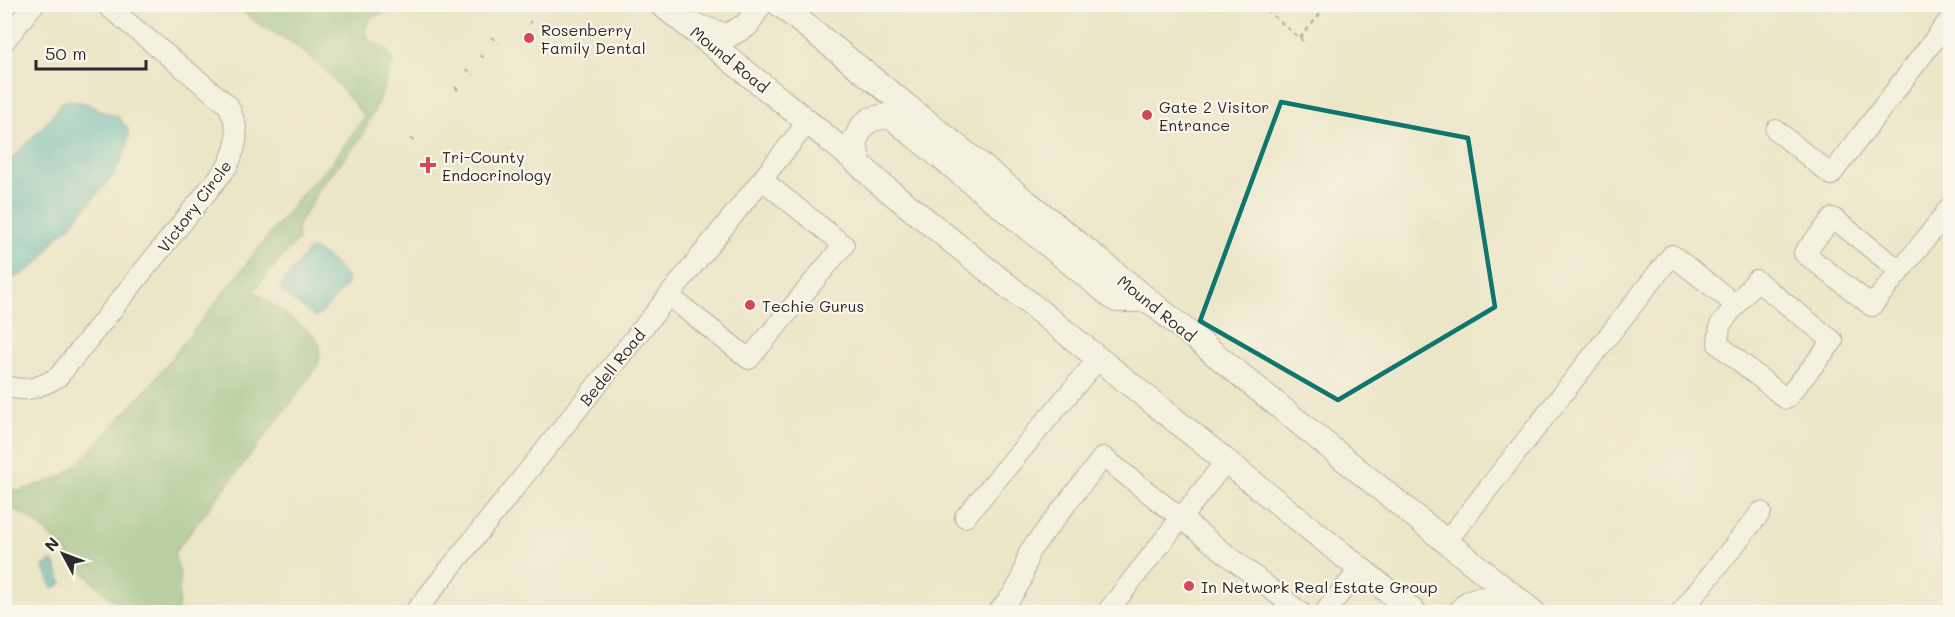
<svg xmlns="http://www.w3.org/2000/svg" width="1955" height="617" font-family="Mali,sans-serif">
  <rect width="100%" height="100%" fill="#fbf7ec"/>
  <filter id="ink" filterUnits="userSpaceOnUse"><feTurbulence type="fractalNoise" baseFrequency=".0167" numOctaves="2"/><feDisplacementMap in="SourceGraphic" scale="12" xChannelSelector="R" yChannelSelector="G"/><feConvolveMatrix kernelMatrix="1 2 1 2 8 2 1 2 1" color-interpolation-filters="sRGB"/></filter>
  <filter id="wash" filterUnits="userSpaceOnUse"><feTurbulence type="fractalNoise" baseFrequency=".008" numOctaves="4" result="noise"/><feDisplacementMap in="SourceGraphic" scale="24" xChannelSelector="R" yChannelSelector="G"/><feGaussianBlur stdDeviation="1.35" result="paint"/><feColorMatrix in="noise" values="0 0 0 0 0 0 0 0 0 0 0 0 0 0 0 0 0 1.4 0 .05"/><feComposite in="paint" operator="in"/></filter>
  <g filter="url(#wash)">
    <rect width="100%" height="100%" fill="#ece6c9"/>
    <path fill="#7db675" stroke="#547050" stroke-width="1.5" d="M 234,5 L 396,5 L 386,12 L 370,18 L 366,28 L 368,39 L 386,49 L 393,61 L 381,95 L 362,136 L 320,188 L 297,227 L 298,240 L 270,270 L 254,291 L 315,336 L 320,347 L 319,362 L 296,396 L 174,553 L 180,575 L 178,612 L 128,612 L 95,584 L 76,564 L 62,547 L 33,520 L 5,504 L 5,487 L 19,491 L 35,486 L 59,478 L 80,463 L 153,382 L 302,194 L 332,163 L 365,116 L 327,72 L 292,42 L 263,27 Z"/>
    <g fill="#3caeb5" stroke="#346c70" stroke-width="1.5">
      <path d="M 68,100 L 86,103 L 102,112 L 117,116 L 128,129 L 129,138 L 122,159 L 112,177 L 79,215 L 72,225 L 57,236 L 41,260 L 24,273 L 13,278 L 5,276 L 5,166 L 50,119 L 62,102 Z"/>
      <path d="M 311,249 C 324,253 340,268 348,279 L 346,285 L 321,314 L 315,317 L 282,292 L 280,287 L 306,253 Z"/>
      <path d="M 50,561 L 54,562 L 62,583 L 55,588 L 52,587 L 43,566 Z"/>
    </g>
  </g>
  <g filter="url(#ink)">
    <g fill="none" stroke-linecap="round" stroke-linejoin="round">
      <g stroke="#6f6c62" stroke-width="22">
        <g id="minor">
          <path d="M 4,42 L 34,4"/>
          <path d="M 1776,130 L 1831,175 L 1950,19"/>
          <path d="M 1900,271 L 1833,218 L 1804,253 L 1872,306 C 1898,273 1925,241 1950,207"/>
          <path d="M 1756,280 L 1833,341 L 1786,399 L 1718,344 L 1720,325 Z"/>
          <path d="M 669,296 L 749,359 L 844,245 L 762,180"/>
          <path d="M 4,385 C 24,394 41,387 58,377 L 227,167 C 239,143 240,130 228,105 L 105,4"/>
          <path d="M 965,517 L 1098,359"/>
          <path d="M 1446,542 L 1672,255 L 1736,305"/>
          <path d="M 415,612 L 808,122"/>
          <path d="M 998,612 L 1013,594 L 1021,581 L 1029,552 L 1103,457 L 1300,612"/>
          <path d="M 1107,612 L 1226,461"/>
          <path d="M 1325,612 L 1360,569"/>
          <path d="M 1681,612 L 1761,512"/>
        </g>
      </g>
      <g stroke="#6f6c62" stroke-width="26">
        <g id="major">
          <path d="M 661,4 L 808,122 L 858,163 L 877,181 L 1414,612"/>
          <path d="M 779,4 L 1053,223 L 1533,612"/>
          <path d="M 696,26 L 727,36 L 747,25 L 760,4"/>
          <path d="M 858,163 L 855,140 L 862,127 L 869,120 L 885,116 L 894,119 L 1116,300 L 1147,300"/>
          <path d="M 1461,612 C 1474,591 1495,600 1510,612"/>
        </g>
      </g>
      <g stroke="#6f6c62" stroke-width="2" stroke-dasharray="4.5 4.5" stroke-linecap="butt">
        <path d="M 1259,4 L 1303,41"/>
        <path d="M 529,24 L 531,21"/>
        <path d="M 491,37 L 499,43"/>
        <path d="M 1300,38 L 1328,4"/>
        <path d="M 480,55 L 484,58"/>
        <path d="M 466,69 L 474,75"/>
        <path d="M 455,87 L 460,92"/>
        <path d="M 410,138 L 417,144"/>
      </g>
      <use href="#minor" stroke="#fff" stroke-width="20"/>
      <use href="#major" stroke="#fff" stroke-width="24"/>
    </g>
  </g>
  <path d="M0 0H1955V617H0ZM 1281,102 L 1468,138 L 1495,307 L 1338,400 L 1200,321 Z" fill="#ece6c9" fill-opacity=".55" fill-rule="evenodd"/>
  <path fill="none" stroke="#0f766e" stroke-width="4.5" stroke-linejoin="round" d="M 1281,102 L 1468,138 L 1495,307 L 1338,400 L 1200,321 Z"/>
  <g fill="#d1495b" stroke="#fbf7ec" stroke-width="2">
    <circle cx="529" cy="38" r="6"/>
    <circle cx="1147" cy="115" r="6"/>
    <path d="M425 156h6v6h6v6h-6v6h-6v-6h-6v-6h6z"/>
    <circle cx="750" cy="305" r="6"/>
    <circle cx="1189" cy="586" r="6"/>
  </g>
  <g text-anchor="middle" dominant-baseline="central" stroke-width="4.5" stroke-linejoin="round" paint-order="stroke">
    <g font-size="16" fill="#2b2b2b" stroke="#fbf7ec" text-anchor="start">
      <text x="541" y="29">Rosenberry<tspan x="541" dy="18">Family Dental</tspan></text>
      <text x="1159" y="106">Gate 2 Visitor<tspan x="1159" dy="18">Entrance</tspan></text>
      <text x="442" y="156">Tri-County<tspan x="442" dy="18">Endocrinology</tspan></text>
      <text x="762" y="305">Techie Gurus</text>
      <text x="1201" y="586">In Network Real Estate Group</text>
    </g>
    <g font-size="16" fill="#2b2b2b" stroke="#fbf7ec">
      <text transform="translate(730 59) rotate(39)">Mound Road</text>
      <text transform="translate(194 206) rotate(-53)">Victory Circle</text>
      <text transform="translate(1157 308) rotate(39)">Mound Road</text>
      <text transform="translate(612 367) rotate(-51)">Bedell Road</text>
    </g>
  </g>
  <rect width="1955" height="617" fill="none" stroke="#fbf7ec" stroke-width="24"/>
  <g transform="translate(63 554) rotate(311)" stroke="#fbf7ec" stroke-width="4.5" paint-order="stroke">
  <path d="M0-4.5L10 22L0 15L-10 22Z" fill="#2b2b2b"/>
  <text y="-9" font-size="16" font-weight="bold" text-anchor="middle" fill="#2b2b2b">N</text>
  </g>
  <path d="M36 60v9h110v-9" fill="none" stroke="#2b2b2b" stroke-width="3"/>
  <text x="45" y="60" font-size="18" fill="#2b2b2b" stroke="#fbf7ec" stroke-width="4.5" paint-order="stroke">50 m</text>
</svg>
